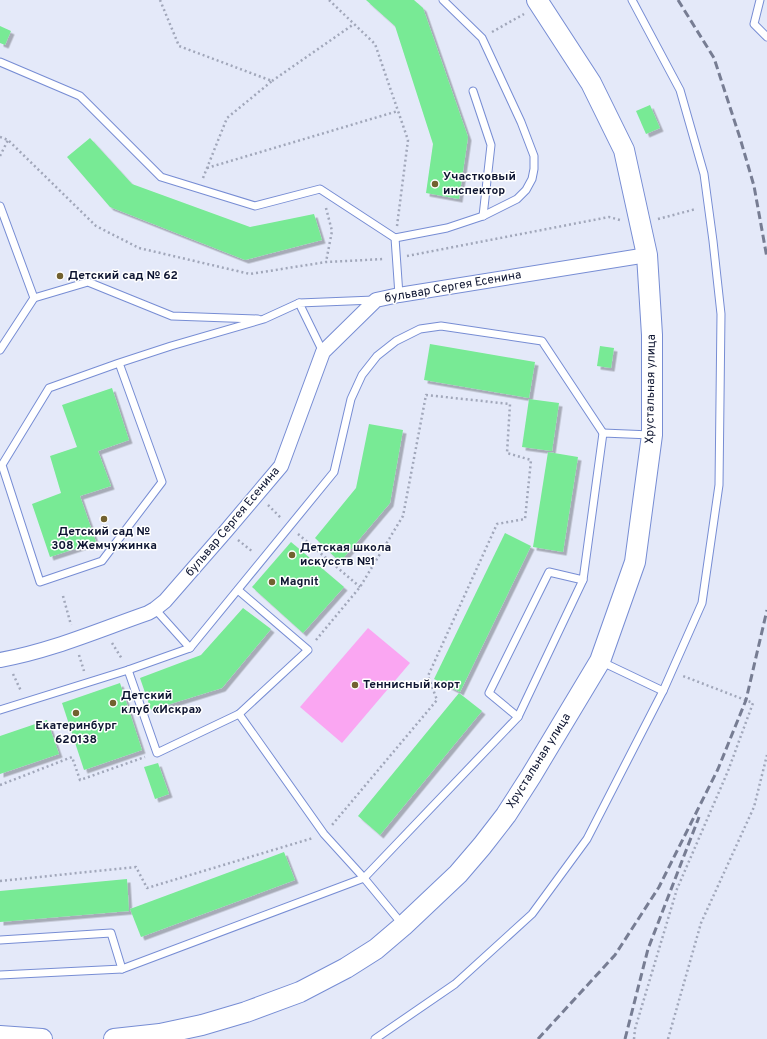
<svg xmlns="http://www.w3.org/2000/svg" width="767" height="1039" font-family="Overpass,sans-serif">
  <defs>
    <filter id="shadow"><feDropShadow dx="3.5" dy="3.5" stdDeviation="0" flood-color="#0004"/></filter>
  </defs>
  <rect width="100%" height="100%" fill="#e4e9f9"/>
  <path fill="#faa6f2" d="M 368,628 L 410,663 L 342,743 L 300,707 Z"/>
  <g fill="#78ea95" filter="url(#shadow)">
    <path d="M 366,0 L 414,0 L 423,8 L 468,137 L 459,199 L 426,193 L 433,144 L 395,26 Z"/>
    <path d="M 0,26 L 11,31 L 5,45 L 0,43 Z"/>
    <path d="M 650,105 L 660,128 L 646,134 L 636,111 Z"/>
    <path d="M 90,138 L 132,184 L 250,227 L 314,214 L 322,240 L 245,260 L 110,207 L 67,157 Z"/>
    <path d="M 430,344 L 535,362 L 529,398 L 424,380 Z"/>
    <path d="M 600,346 L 614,348 L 611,368 L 597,366 Z"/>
    <path d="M 112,388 L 129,440 L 98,451 L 111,486 L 80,496 L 96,542 L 50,557 L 32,504 L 61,493 L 50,456 L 77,447 L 62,405 Z"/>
    <path d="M 529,399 L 559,403 L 552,451 L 522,447 Z"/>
    <path d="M 369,424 L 403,430 L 390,503 L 340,562 L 315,538 L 356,488 Z"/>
    <path d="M 548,452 L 578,457 L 563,552 L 533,547 Z"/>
    <path d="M 505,533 L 531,546 L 460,692 L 434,679 Z"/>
    <path d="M 291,542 L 344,587 L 303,633 L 252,587 Z"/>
    <path d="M 243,608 L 271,629 L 222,688 L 151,710 L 140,678 L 201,655 Z"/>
    <path d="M 120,683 L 142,750 L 84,770 L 62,703 Z"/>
    <path d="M 459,693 L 482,711 L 380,835 L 358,816 Z"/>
    <path d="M 47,720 L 59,754 L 0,774 L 0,736 Z"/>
    <path d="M 158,763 L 169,794 L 155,799 L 144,767 Z"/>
    <path d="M 284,852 L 295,880 L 141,937 L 130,909 Z"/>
    <path d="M 127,879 L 129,911 L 0,922 L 0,891 Z"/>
  </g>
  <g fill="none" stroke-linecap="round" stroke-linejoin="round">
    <g stroke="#778dd4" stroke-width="9">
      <g id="lane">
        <path d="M 760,0 L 754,24 L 767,37"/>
        <path d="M 0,62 L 80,96 L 161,177 L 255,206 L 320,189 L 395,238 L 399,295"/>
        <path d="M 473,91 L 491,145 L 483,216"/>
        <path d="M 0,206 L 34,298"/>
        <path d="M 395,238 L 447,228 L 483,216 L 517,199 L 526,190 L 532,179 L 534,169 L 534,156 L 521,122 L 482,38 L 443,0"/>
        <path d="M 0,350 L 34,298 L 88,282 L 172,316 L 258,319"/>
        <path d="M 323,352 L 299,303 L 374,300"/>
        <path d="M 119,363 L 49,388 L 2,465 L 40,582 L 102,561 L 162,482 L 119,363 L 171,346 L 264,319 L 299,303"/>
        <path d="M 155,609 L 190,648"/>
        <path d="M 600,661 L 663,691"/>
        <path d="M 128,670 L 157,753 L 239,714 L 308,650 L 238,590"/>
        <path d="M 0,710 L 128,670 L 190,648 L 334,472 L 351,399 L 362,375 L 377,356 L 396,341 L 420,329 L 441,326 L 542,341 L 603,433"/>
        <path d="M 239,714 L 324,834 L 364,878 L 402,924"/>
        <path d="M 518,717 L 489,693 L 549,572 L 583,580"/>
        <path d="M 0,940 L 111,933 L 122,969"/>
        <path d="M 0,975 L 122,969 L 364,878 L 518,717 L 583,580 L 603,433 L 651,435"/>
        <path d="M 375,1039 L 455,984 L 532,914 L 587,839 L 663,691 L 702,603 L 719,485 L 721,314 L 713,241 L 704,174 L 680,90 L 632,0"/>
      </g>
    </g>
    <g stroke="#778dd4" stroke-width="16">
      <path id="street" d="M 0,660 C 51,651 99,630 148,613 L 155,609 L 165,601 L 226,531 L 281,466 L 323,352 L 376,300 L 399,295 L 647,255"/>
    </g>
    <g stroke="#778dd4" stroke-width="22">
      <g id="secondary">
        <path d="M 0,1036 L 42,1039"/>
        <path d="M 114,1039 L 160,1034 L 202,1025 L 246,1012 L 300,992 L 346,968 L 376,949 L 403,926 L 458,874 L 482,846 L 506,815 L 531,776 L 600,661 L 635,562 L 652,435 L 652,335 L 647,255 L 624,150 L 591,83 L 537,0"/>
      </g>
    </g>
    <g stroke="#a1a7ba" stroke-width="2.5" stroke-dasharray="2 3" stroke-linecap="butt">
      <path d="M 160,0 L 179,46 L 272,81 L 227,118 L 203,178"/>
      <path d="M 329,0 L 375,44 L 408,140 L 397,226"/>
      <path d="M 492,32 L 524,14"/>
      <path d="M 272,81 L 354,24"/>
      <path d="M 0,137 L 8,140 L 96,226 L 139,248 L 250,274 L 326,262 L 384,259"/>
      <path d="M 0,156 L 8,140"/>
      <path d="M 207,168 L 398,111"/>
      <path d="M 326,208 L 332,231 L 326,262"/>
      <path d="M 658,219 L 696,209"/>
      <path d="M 407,256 L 609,217 L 620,220"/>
      <path d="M 268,505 L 281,518"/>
      <path d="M 298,534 L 360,587"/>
      <path d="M 238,540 L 253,552"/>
      <path d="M 63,596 L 71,625"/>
      <path d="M 316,640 L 360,587 L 403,516 L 426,395 L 510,404 L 507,453 L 531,460 L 525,519 L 497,524 L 428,676 L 437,700 L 332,825"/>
      <path d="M 112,643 L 122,659"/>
      <path d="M 79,655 L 84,671"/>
      <path d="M 13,674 L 21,691"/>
      <path d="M 0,785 L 72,757 L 80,780 L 145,757"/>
      <path d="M 0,881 L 136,867 L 147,888 L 313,838"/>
      <path d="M 634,1039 L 635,1029 L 677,889 L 728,771 L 753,703 L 683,676"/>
      <path d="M 668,1039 L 701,923 L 754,807 L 767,755"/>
    </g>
    <use href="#lane" stroke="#fff" stroke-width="7"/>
    <use href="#street" stroke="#fff" stroke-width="14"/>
    <use href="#secondary" stroke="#fff" stroke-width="20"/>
    <g stroke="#777d93" stroke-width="3" stroke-dasharray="8 4" stroke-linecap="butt">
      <path d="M 678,0 L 714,58 L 740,138 L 754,186 L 767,258"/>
      <path d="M 538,1039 L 615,955 L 659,887 L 718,769 L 746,700 L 767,610"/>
      <path d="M 625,1039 L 648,949 L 699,817"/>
    </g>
  </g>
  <g fill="#72612f" stroke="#fff" stroke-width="1.5">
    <circle cx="435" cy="184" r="4"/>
    <circle cx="60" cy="276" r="4"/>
    <circle cx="104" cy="519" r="4"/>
    <circle cx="292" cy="555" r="4"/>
    <circle cx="272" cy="582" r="4"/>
    <circle cx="355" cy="685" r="4"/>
    <circle cx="113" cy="703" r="4"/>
    <circle cx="76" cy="713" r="4"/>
  </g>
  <g text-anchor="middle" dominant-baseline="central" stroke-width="3" stroke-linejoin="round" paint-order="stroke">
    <g font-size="12" font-weight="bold" fill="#0e1531" stroke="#fff" text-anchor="start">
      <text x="443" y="177">Участковый<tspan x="443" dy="14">инспектор</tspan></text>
      <text x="68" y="276">Детский сад № 62</text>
      <text x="104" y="532" text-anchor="middle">Детский сад №<tspan x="104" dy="14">308 Жемчужинка</tspan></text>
      <text x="300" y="548">Детская школа<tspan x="300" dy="14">искусств №1</tspan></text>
      <text x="280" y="582">Magnit</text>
      <text x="363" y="685">Теннисный корт</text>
      <text x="121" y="696">Детский<tspan x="121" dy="14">клуб «Искра»</tspan></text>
      <text x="76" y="726" text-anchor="middle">Екатеринбург<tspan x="76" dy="14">620138</tspan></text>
    </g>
    <g font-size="12" fill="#0e1531" stroke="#fff">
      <text transform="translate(453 287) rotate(-10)">бульвар Сергея Есенина</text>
      <text transform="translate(651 389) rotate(-89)">Хрустальная улица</text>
      <text transform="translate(233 522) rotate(-50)">бульвар Сергея Есенина</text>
      <text transform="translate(539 761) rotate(-58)">Хрустальная улица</text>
    </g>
  </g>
</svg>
